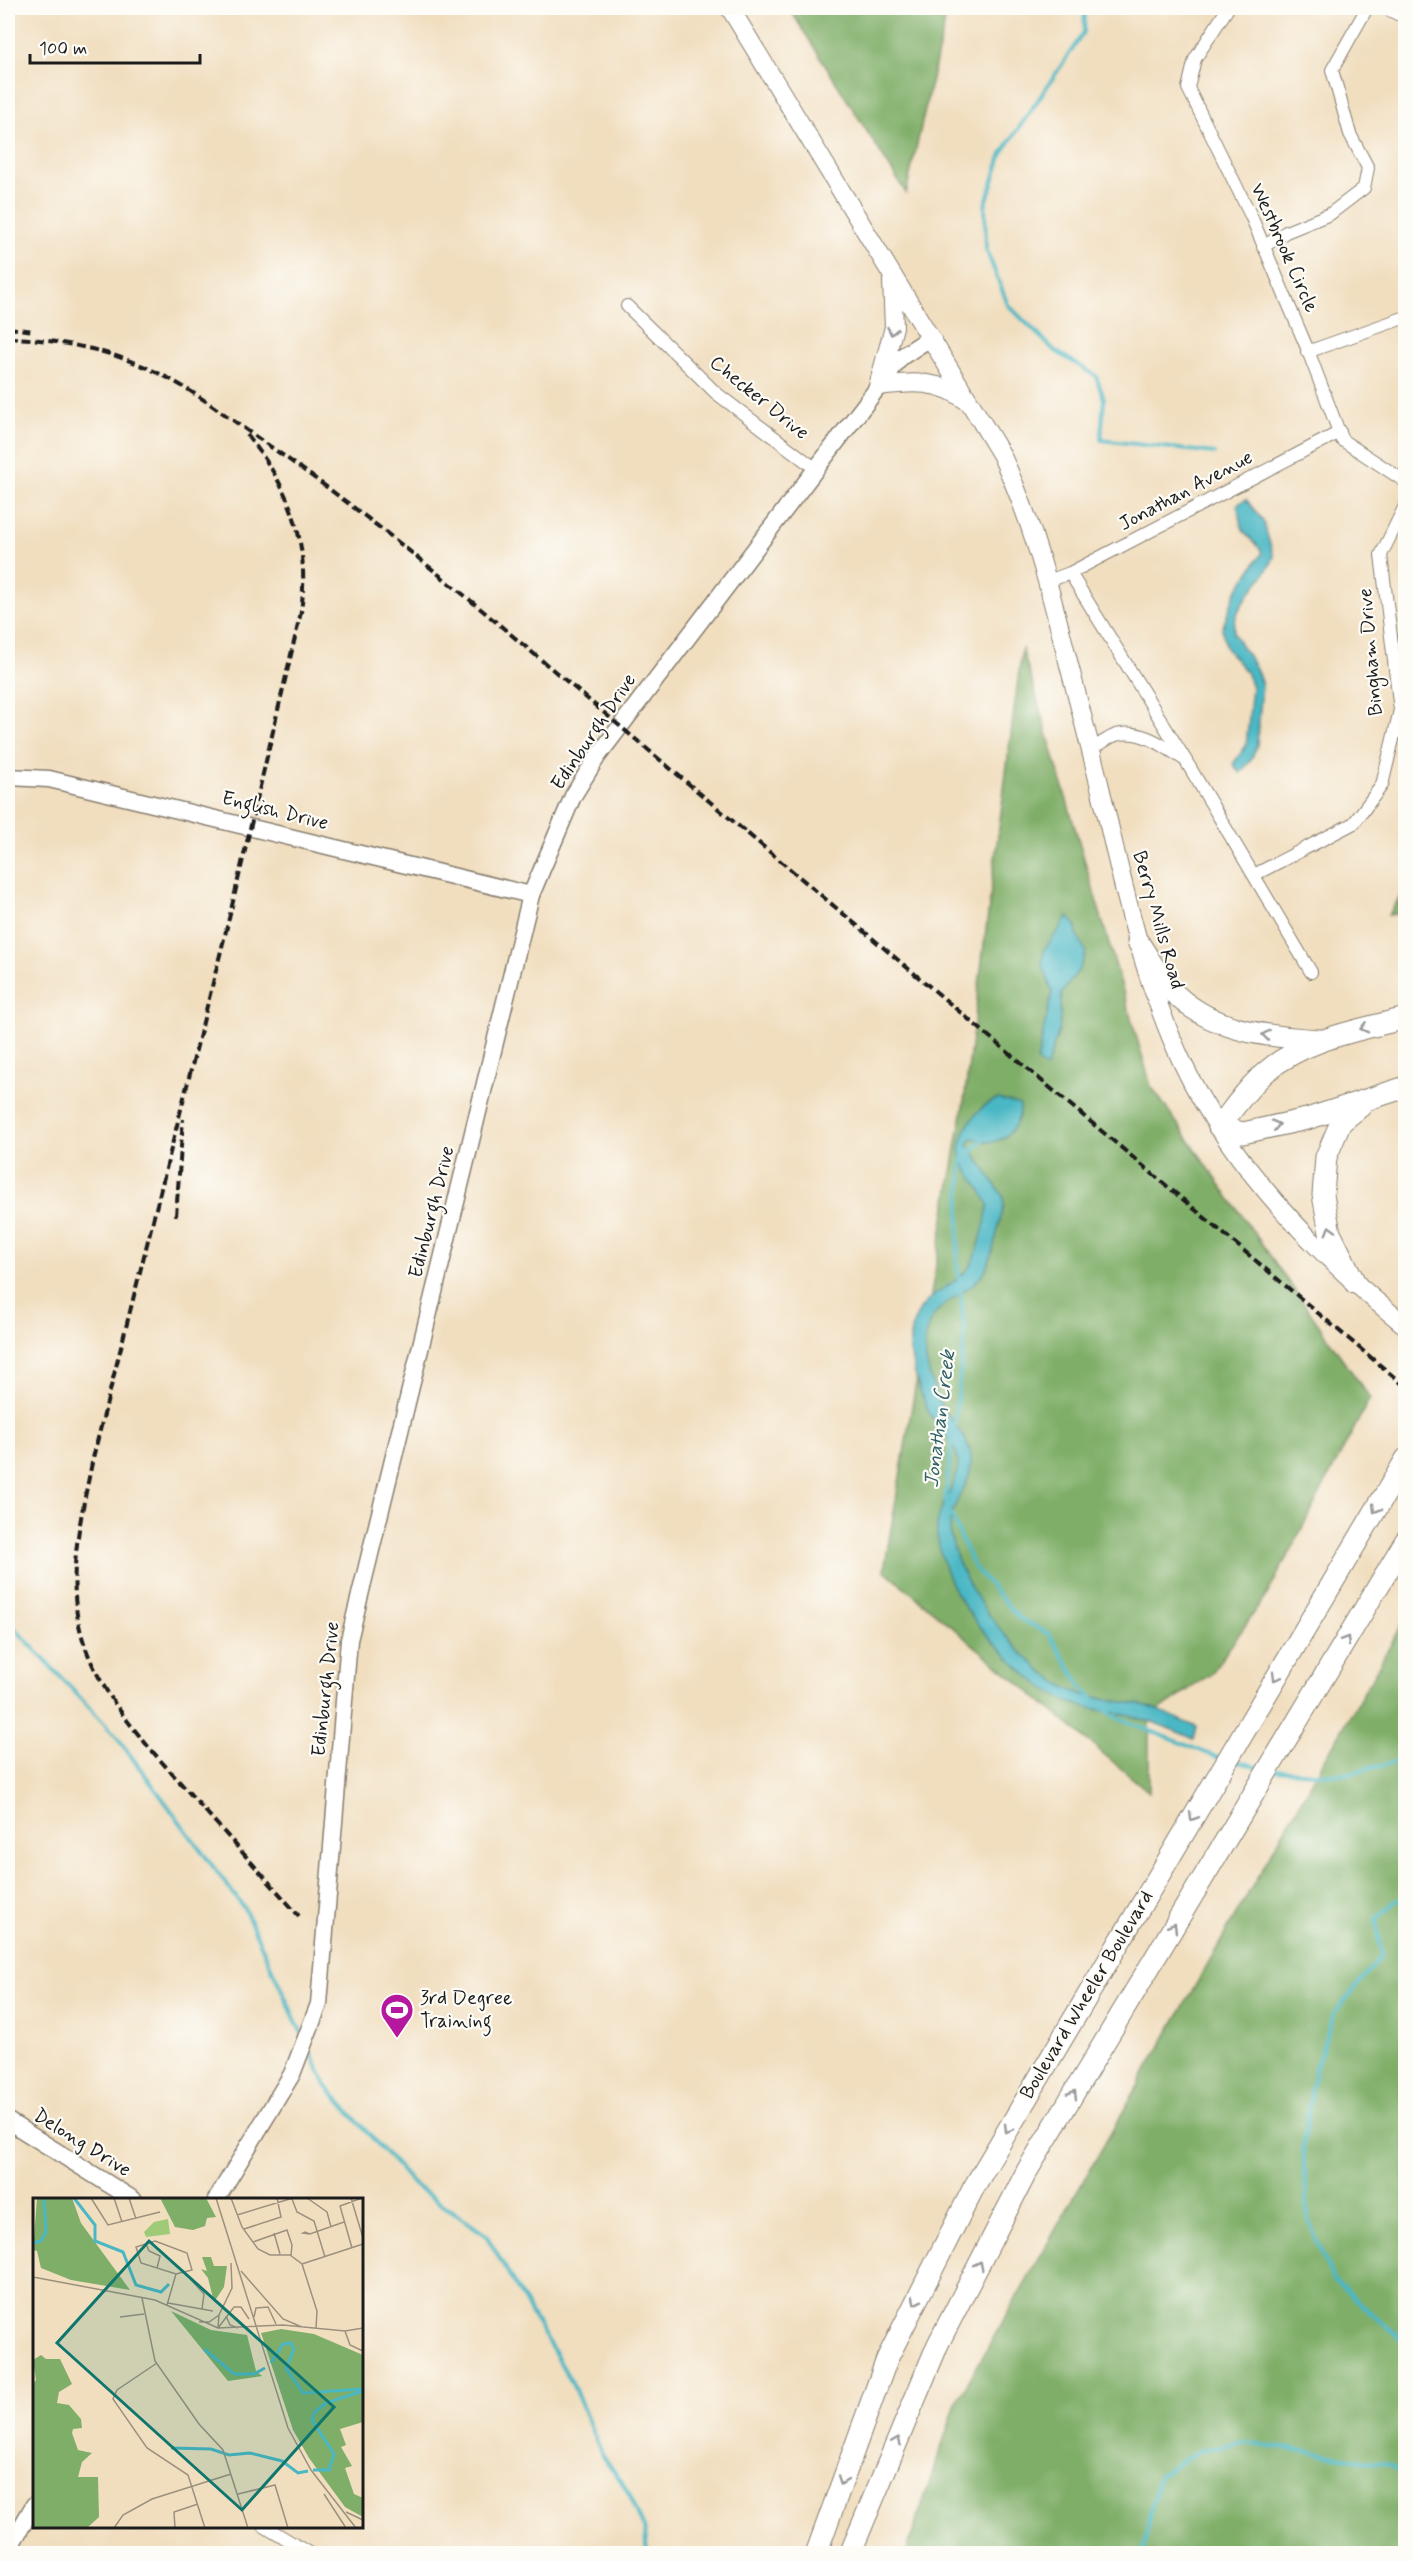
<svg xmlns="http://www.w3.org/2000/svg" width="1413" height="2561" font-family="Mynerve,sans-serif">
  <rect width="100%" height="100%" fill="#fdfcf7"/>
  <filter id="ink" filterUnits="userSpaceOnUse"><feTurbulence type="fractalNoise" baseFrequency=".0167" numOctaves="2"/><feDisplacementMap in="SourceGraphic" scale="12" xChannelSelector="R" yChannelSelector="G"/><feConvolveMatrix kernelMatrix="1 2 1 2 8 2 1 2 1" color-interpolation-filters="sRGB"/></filter>
  <filter id="wash" filterUnits="userSpaceOnUse"><feTurbulence type="fractalNoise" baseFrequency=".008" numOctaves="4" result="noise"/><feDisplacementMap in="SourceGraphic" scale="24" xChannelSelector="R" yChannelSelector="G"/><feGaussianBlur stdDeviation="1.35" result="paint"/><feColorMatrix in="noise" values="0 0 0 0 0 0 0 0 0 0 0 0 0 0 0 0 0 1.4 0 .05"/><feComposite in="paint" operator="in"/></filter>
  <g filter="url(#wash)">
    <rect width="100%" height="100%" fill="#f1debf"/>
    <g fill="#7fae68" stroke="#4e6542" stroke-width="1.5">
      <path d="M 789,8 L 948,8 L 906,193 Z"/>
      <path d="M 1022,648 L 1151,1086 L 1370,1398 L 1268,1593 L 1211,1674 L 1149,1717 L 1149,1792 L 884,1570 L 964,1101 Z"/>
      <path d="M 1405,890 L 1405,913 L 1388,915 Z"/>
      <path d="M 1405,1620 L 1405,2553 L 906,2553 L 956,2403 Z"/>
    </g>
    <g fill="#49b7c4" stroke="#326a70" stroke-width="1.5">
      <path d="M 1246,499 L 1263,521 L 1274,557 C 1264,584 1231,603 1234,634 L 1256,668 L 1262,685 L 1257,746 L 1251,760 L 1240,773 L 1233,764 L 1246,746 L 1252,687 L 1246,672 L 1226,648 L 1222,629 L 1235,593 L 1262,553 C 1259,544 1249,539 1244,531 C 1237,518 1240,512 1237,505 Z"/>
      <path d="M 1068,917 L 1076,925 L 1077,935 L 1086,952 L 1080,968 L 1062,993 L 1059,1030 L 1046,1069 L 1037,1061 L 1052,992 L 1042,963 L 1044,950 Z"/>
      <path d="M 998,1099 L 1020,1105 C 1021,1121 1009,1140 992,1142 C 985,1143 979,1139 973,1138 L 968,1144 L 1003,1196 L 1004,1206 C 998,1225 993,1260 982,1275 C 962,1300 933,1299 925,1336 C 921,1352 934,1395 943,1409 C 952,1422 966,1436 970,1451 C 978,1481 949,1500 950,1528 C 953,1583 1026,1672 1076,1692 C 1096,1700 1121,1701 1142,1705 C 1161,1709 1179,1720 1197,1727 L 1194,1739 C 1176,1731 1158,1723 1138,1718 C 1117,1713 1093,1710 1072,1703 C 1033,1690 979,1630 957,1595 C 947,1578 940,1554 937,1535 C 934,1506 960,1485 958,1461 C 956,1444 939,1429 930,1414 C 920,1396 906,1352 911,1331 C 920,1294 945,1293 967,1270 C 978,1259 986,1220 988,1205 C 974,1169 945,1163 970,1122 C 977,1111 985,1103 998,1099 Z"/>
    </g>
    <g fill="none" stroke-linecap="round" stroke-linejoin="round">
      <g stroke="#49b7c4" stroke-width="4">
        <path d="M 1085,8 L 1084,32 L 1002,153 L 985,206 L 986,249 L 1008,305 L 1054,350 L 1096,376 L 1104,399 L 1101,440 L 1215,453"/>
        <path d="M 959,1281 L 957,1263 L 962,1161 L 984,1138"/>
        <path d="M 954,1427 L 965,1334 L 960,1289"/>
        <path d="M 945,1501 L 952,1440"/>
        <path d="M 951,1514 L 973,1566 L 1019,1618 L 1049,1634 L 1083,1689 L 1093,1698"/>
        <path d="M 8,1621 L 116,1736 L 244,1908 L 301,2032"/>
        <path d="M 1105,1709 L 1113,1716 L 1219,1758"/>
        <path d="M 1235,1761 L 1260,1767"/>
        <path d="M 1276,1770 L 1340,1775 L 1406,1760"/>
        <path d="M 1406,1897 L 1394,1902 L 1376,1920 L 1382,1955 L 1334,2014 L 1315,2069 L 1303,2147 L 1308,2219 L 1332,2278 L 1406,2343"/>
        <path d="M 308,2047 L 327,2087 L 414,2185 L 486,2235 L 572,2383 L 602,2454 L 630,2495 L 645,2531 L 647,2554"/>
        <path d="M 1142,2554 L 1159,2475 L 1201,2450 L 1244,2442 L 1389,2464 L 1406,2476"/>
      </g>
    </g>
  </g>
  <g filter="url(#ink)">
    <g fill="none" stroke-linecap="round" stroke-linejoin="round">
      <g stroke="#867d6e" stroke-width="14">
        <g id="street">
          <path d="M 1228,8 L 1195,59 L 1188,88 L 1251,216 L 1307,348 L 1342,440 L 1406,482"/>
          <path d="M 1385,8 L 1406,18"/>
          <path d="M 1263,247 L 1286,232 L 1330,214 L 1364,188 L 1368,168 L 1350,134 L 1332,70 L 1367,8"/>
          <path d="M 627,306 L 716,393 L 816,469"/>
          <path d="M 1307,352 L 1406,317"/>
          <path d="M 1070,573 L 1186,761 L 1311,972"/>
          <path d="M 1048,581 L 1070,573 L 1340,432"/>
          <path d="M 1091,749 C 1099,745 1108,738 1116,735 C 1140,728 1164,746 1182,758"/>
          <path d="M 1254,875 L 1354,823 L 1382,785 L 1400,710 L 1381,555 L 1406,504"/>
          <path d="M 264,2526 L 310,2554"/>
        </g>
      </g>
      <g stroke="#867d6e" stroke-width="19">
        <g id="secondary">
          <path d="M 8,777 L 49,779 L 531,895"/>
          <path d="M 8,2121 L 134,2200"/>
          <path d="M 216,2200 L 292,2074 L 319,2004 L 349,1640 L 531,895 L 573,796 L 597,757 L 901,357 L 930,338"/>
          <path d="M 8,2550 L 34,2505"/>
        </g>
      </g>
      <g stroke="#867d6e" stroke-width="20">
        <g id="primary">
          <path d="M 730,8 L 1001,454 C 1033,522 1051,593 1069,665 C 1084,723 1099,780 1112,838 C 1130,915 1149,992 1183,1064 C 1232,1167 1318,1255 1406,1326"/>
          <path d="M 892,281 L 894,327 L 878,386 C 912,382 939,379 967,401"/>
        </g>
      </g>
      <g stroke="#867d6e" stroke-width="23">
        <g id="highway">
          <path d="M 1138,942 C 1150,959 1161,982 1176,995 C 1216,1032 1269,1037 1320,1040"/>
          <path d="M 1406,1018 C 1359,1030 1305,1039 1267,1071 C 1248,1087 1234,1108 1219,1127 L 1243,1133 L 1307,1119 L 1406,1087"/>
          <path d="M 1355,1283 L 1330,1233 L 1323,1195 L 1326,1157 L 1341,1122 L 1361,1106"/>
          <path d="M 816,2554 L 887,2359 L 974,2187 L 1406,1459"/>
          <path d="M 850,2554 L 938,2344 L 1027,2171 L 1406,1540"/>
        </g>
      </g>
      <use href="#street" stroke="#fff" stroke-width="12"/>
      <use href="#secondary" stroke="#fff" stroke-width="16"/>
      <use href="#primary" stroke="#fff" stroke-width="18"/>
      <use href="#highway" stroke="#fff" stroke-width="21"/>
      <g stroke="#1c1c1c" stroke-width="4" stroke-dasharray="9 4.5" stroke-linecap="butt">
        <path d="M 8,328 L 34,331"/>
        <path d="M 8,338 C 61,339 119,352 166,377 C 202,396 234,422 268,445 C 336,492 400,543 464,595 L 1406,1387"/>
        <path d="M 247,435 C 291,489 310,542 301,612 L 227,927 L 93,1458 C 82,1513 66,1573 80,1629 C 96,1695 150,1748 193,1797 C 228,1837 264,1876 299,1916"/>
        <path d="M 176,1216 L 183,1119"/>
      </g>
    </g>
    <defs><path id="oneway-chevron" d="M-2-3.5L2.5 0L-2 3.5" fill="none" stroke-width="1.6" stroke-linecap="round" stroke-linejoin="round" transform="scale(1.5)"/></defs>
    <g stroke="#999">
      <use href="#oneway-chevron" transform="translate(892 331) rotate(101)"/>
      <use href="#oneway-chevron" transform="translate(1364 1028) rotate(166)"/>
      <use href="#oneway-chevron" transform="translate(1266 1035) rotate(-172)"/>
      <use href="#oneway-chevron" transform="translate(1276 1125) rotate(-13)"/>
      <use href="#oneway-chevron" transform="translate(1330 1230) rotate(-106)"/>
      <use href="#oneway-chevron" transform="translate(1376 1509) rotate(121)"/>
      <use href="#oneway-chevron" transform="translate(1346 1640) rotate(-59)"/>
      <use href="#oneway-chevron" transform="translate(1276 1677) rotate(121)"/>
      <use href="#oneway-chevron" transform="translate(1193 1817) rotate(121)"/>
      <use href="#oneway-chevron" transform="translate(1173 1927) rotate(-59)"/>
      <use href="#oneway-chevron" transform="translate(1073 2094) rotate(-59)"/>
      <use href="#oneway-chevron" transform="translate(1008 2129) rotate(121)"/>
      <use href="#oneway-chevron" transform="translate(979 2265) rotate(-63)"/>
      <use href="#oneway-chevron" transform="translate(916 2301) rotate(117)"/>
      <use href="#oneway-chevron" transform="translate(897 2441) rotate(-67)"/>
      <use href="#oneway-chevron" transform="translate(842 2481) rotate(110)"/>
    </g>
  </g>
  <defs>
    <g id="stadium-pin" transform="scale(1.725)"><path d="M0 17L-7.5 6A9.5 9.5 0 1 1 7.5 6Z" fill="#b5179e" stroke="#fdfcf7"/><path d="M0-5a6.5 5 0 1 0 0 10a6.5 5 0 1 0 0-10ZM-3.5-1.8h7v3.6h-7Z" fill="#fff"/></g>
  </defs>
  <g fill-rule="evenodd">
    <use href="#stadium-pin" x="397" y="2010"/>
  </g>
  <g text-anchor="middle" dominant-baseline="central" stroke-width="4.5" stroke-linejoin="round" paint-order="stroke">
    <g font-size="20" fill="#1c1c1c" stroke="#fdfcf7">
      <text transform="translate(1284 248) rotate(66)">Westbrook Circle</text>
      <text transform="translate(759 398) rotate(39)">Checker Drive</text>
      <text transform="translate(1186 491) rotate(-28)">Jonathan Avenue</text>
      <text transform="translate(1371 652) rotate(-95)">Bingham Drive</text>
      <text transform="translate(594 732) rotate(-56)">Edinburgh Drive</text>
      <text transform="translate(275 811) rotate(14)">English Drive</text>
      <text transform="translate(1158 920) rotate(74)">Berry Mills Road</text>
      <text transform="translate(432 1212) rotate(-76)">Edinburgh Drive</text>
      <text transform="translate(326 1689) rotate(-84)">Edinburgh Drive</text>
      <text transform="translate(1087 1995) rotate(-59)">Boulevard Wheeler Boulevard</text>
      <text transform="translate(82 2143) rotate(32)">Delong Drive</text>
    </g>
    <g font-size="20" fill="#1c1c1c" stroke="#fdfcf7" text-anchor="start">
      <text x="420" y="1998">3rd Degree<tspan x="420" dy="23">Training</tspan></text>
    </g>
    <g font-size="21" font-style="italic" fill="#306268" stroke="#fdfcf7">
      <text transform="translate(940 1419) rotate(-83)">Jonathan Creek</text>
    </g>
  </g>
  <g transform="translate(33 2198)">
    <rect width="330" height="330" fill="#f1debf"/>
    <path d="M 135,21 L 137,36 L 113,39 L 111,34 L 121,24 Z" fill="#9fca77"/>
    <path d="M 4,0 L 39,0 L 48,25 L 97,92 L 38,82 L 8,70 L 4,53 L 0,52 ZM 127,0 L 173,0 L 183,19 L 174,20 L 172,28 L 160,32 L 142,29 ZM 169,59 L 178,59 L 181,68 L 194,68 L 191,89 L 181,104 L 175,80 L 168,71 L 174,73 ZM 138,113 L 178,132 L 214,137 L 223,173 L 229,178 L 195,183 ZM 248,131 L 281,136 L 330,157 L 330,224 L 307,231 L 313,247 L 308,249 L 319,268 L 312,270 L 321,296 L 330,300 L 330,319 L 312,309 L 276,260 L 260,232 L 228,135 ZM 8,157 L 13,161 L 27,161 L 39,186 L 26,194 L 24,205 L 36,207 L 48,221 L 49,230 L 40,231 L 39,235 L 45,252 L 59,255 L 49,264 L 45,279 L 65,279 L 66,319 L 54,330 L 0,330 L 0,186 L 3,182 L 0,162 Z" fill="#7fae68"/>
    <path fill="none" stroke="#49b7c4" stroke-width="3" d="M 41,0 L 62,27 L 62,43 L 90,54 L 103,87 L 128,94 L 136,86M 0,45 L 8,43 L 13,34 L 11,0M 171,151 L 201,176 L 221,176 L 232,170M 238,165 L 250,146 L 258,145 L 261,151 L 253,170 L 270,195 L 330,191M 138,250 L 178,251 L 196,257 L 217,255 L 249,263 L 265,275 L 275,273M 280,272 L 296,272 L 301,256 L 279,222 L 282,214 L 293,205 L 330,193"/>
    <path fill="none" stroke="#9c907e" stroke-width="1.5" d="M 58,0 L 75,27 L 127,14M 81,0 L 89,24M 96,0 L 103,21M 183,0 L 255,230 L 278,272 L 323,330M 198,0 L 209,29 L 225,51 L 237,57 L 257,57 L 269,66 L 284,113 L 283,131M 274,0 L 294,14 L 298,29M 318,0 L 330,40M 259,1 L 264,14 L 281,23 L 292,59M 204,17 L 260,0M 211,31 L 248,19 L 244,0M 241,35 L 247,56M 277,36 L 270,35 L 272,34 L 277,36 L 311,24M 122,43 L 154,55 L 159,72 L 143,76 L 108,65 L 103,49 ZM 220,44 L 254,32 L 259,47 L 258,57M 113,46 L 116,53 L 127,58 L 124,70M 319,50 L 307,8 L 329,0M 269,66 L 330,46M 208,73 L 250,121 L 269,129M 151,74 L 171,96 L 169,111M 0,79 L 122,102 L 185,130 L 250,127 L 312,133 L 330,130M 109,100 L 122,163 L 166,226 L 190,252 L 215,330M 135,105 L 180,113M 134,107 L 143,76M 193,118 L 197,127 L 205,130M 87,119 L 111,116M 221,119 L 223,110 L 235,109 L 243,126M 166,124 L 176,124 L 186,117M 185,130 L 186,117 L 199,90 L 198,65M 185,130 L 201,109 L 208,109 L 216,121M 312,133 L 317,147 L 330,153M 124,165 L 84,192 L 80,201 L 114,250 L 155,277 L 172,330M 205,296 L 242,287 L 255,330M 291,296 L 313,330M 313,314 L 330,322M 81,330 L 90,317 L 119,301 L 198,276M 142,330 L 141,314 L 165,306"/>
    <path fill="#0f766e" fill-opacity="0.15" stroke="#0f766e" stroke-width="3" d="M 116,43 L 301,209 L 209,312 L 24,145 Z"/>
    <rect width="330" height="330" fill="none" stroke="#1c1c1c" stroke-width="3"/>
  </g>
  <rect width="1413" height="2561" fill="none" stroke="#fdfcf7" stroke-width="30"/>
  <path d="M30 54v9h170v-9" fill="none" stroke="#1c1c1c" stroke-width="3"/>
  <text x="39" y="54" font-size="18" fill="#1c1c1c" stroke="#fdfcf7" stroke-width="4.5" paint-order="stroke">100 m</text>
</svg>
